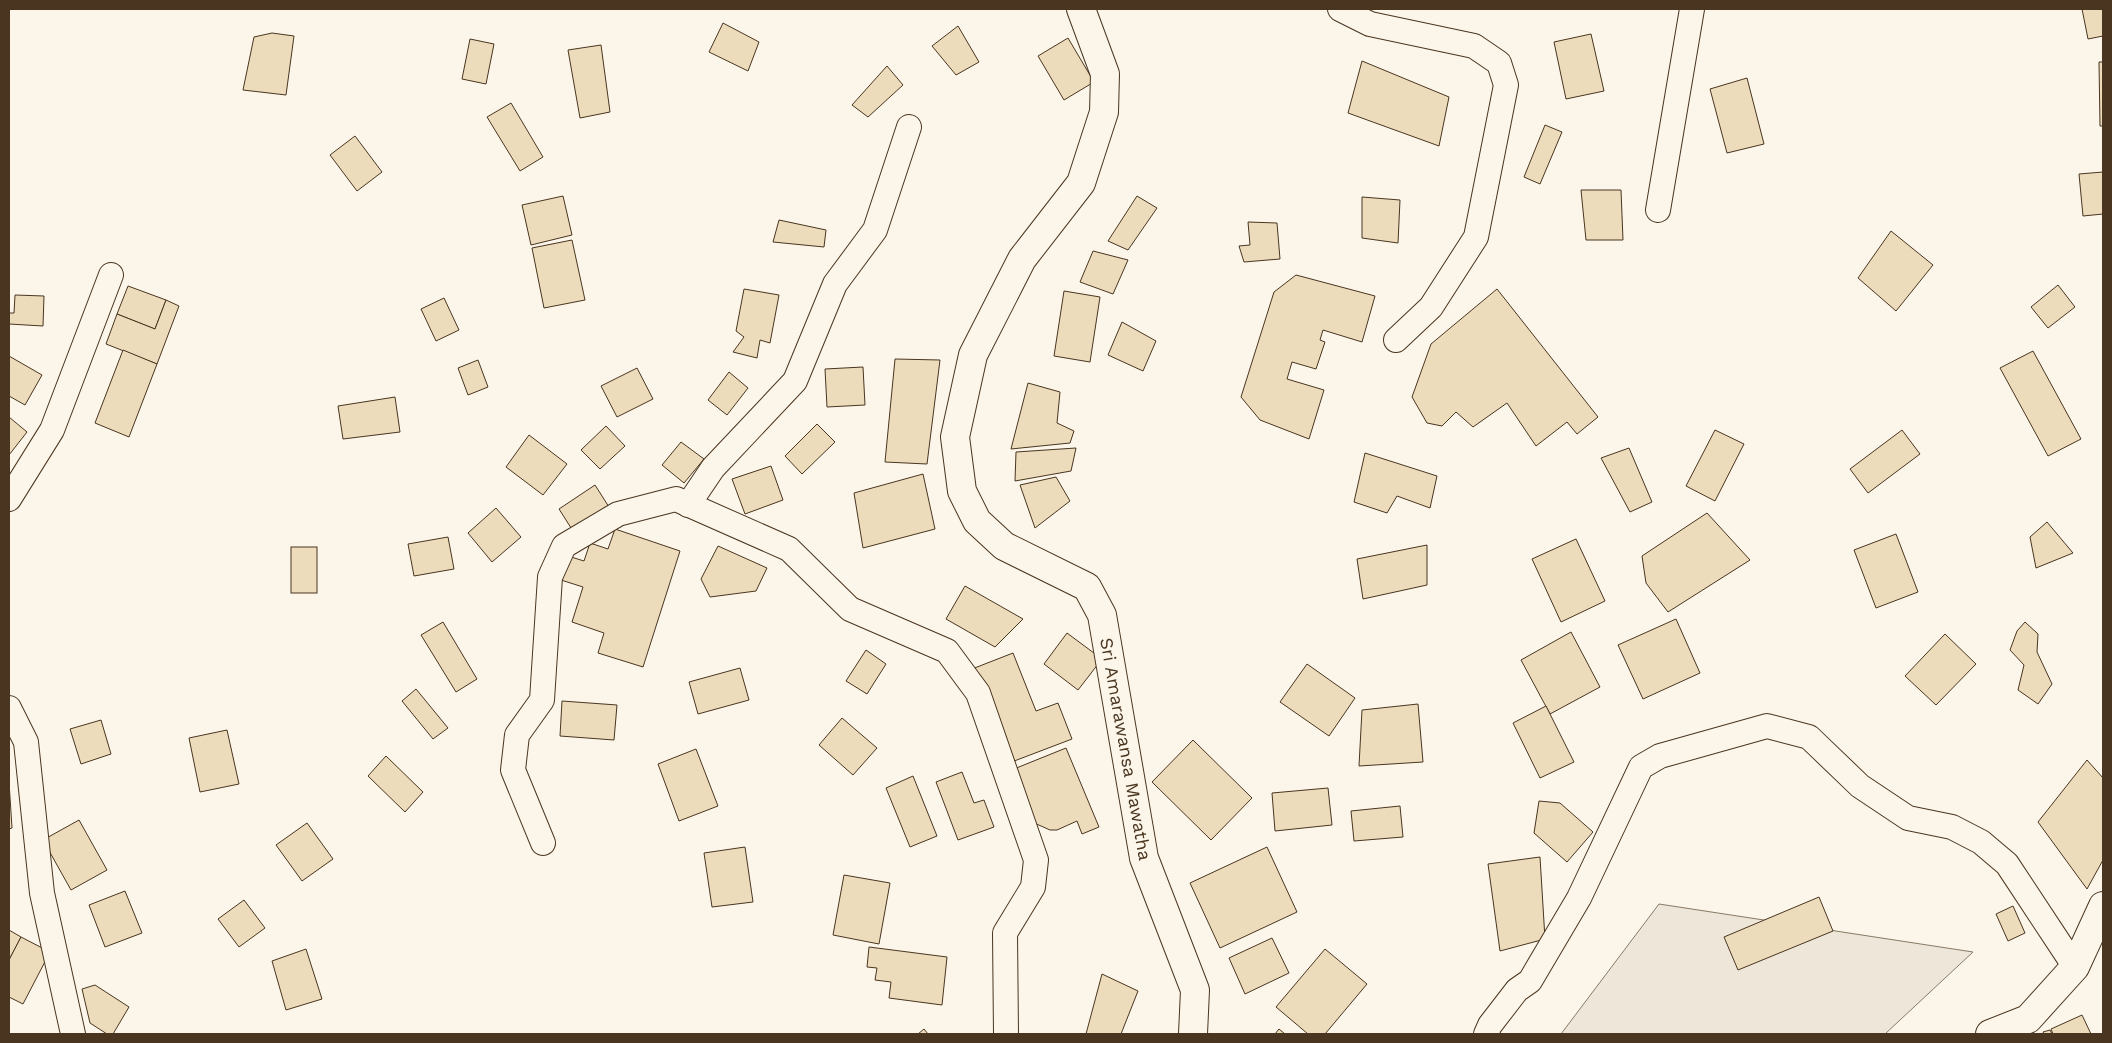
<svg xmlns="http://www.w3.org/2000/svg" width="2112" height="1043" font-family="'Work Sans',sans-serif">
  <rect width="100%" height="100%" fill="#fbf6e9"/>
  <path fill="#ede6d9" stroke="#887966" d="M 1659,904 L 1973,952 L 1885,1034 L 1561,1034 Z"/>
  <g fill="#ecdcbc" stroke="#4a3520">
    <path d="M 2082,9 L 2103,9 L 2103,36 L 2088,39 Z"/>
    <path d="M 723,23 L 759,42 L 748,71 L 709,52 Z"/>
    <path d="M 958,26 L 979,62 L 956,75 L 932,46 Z"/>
    <path d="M 272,33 L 294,36 L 286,95 L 243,90 L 254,37 Z"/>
    <path d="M 1591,34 L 1604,91 L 1566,99 L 1554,42 Z"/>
    <path d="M 1068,38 L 1094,82 L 1064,100 L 1038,56 Z"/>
    <path d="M 470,39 L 494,44 L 486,84 L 462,79 Z"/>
    <path d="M 601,45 L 610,112 L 580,118 L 568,50 Z"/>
    <path d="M 1362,61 L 1449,97 L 1439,146 L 1348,113 Z"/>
    <path d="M 2099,62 L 2103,62 L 2103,126 L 2100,126 Z"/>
    <path d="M 887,66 L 903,85 L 868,117 L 852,105 Z"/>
    <path d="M 1747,78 L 1764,144 L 1727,153 L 1710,89 Z"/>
    <path d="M 511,103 L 543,157 L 520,171 L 487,117 Z"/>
    <path d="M 1545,125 L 1562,132 L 1540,184 L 1524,177 Z"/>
    <path d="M 355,136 L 382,172 L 357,191 L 330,155 Z"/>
    <path d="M 2103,172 L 2103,214 L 2083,216 L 2079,174 Z"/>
    <path d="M 1581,190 L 1621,190 L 1623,240 L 1586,240 Z"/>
    <path d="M 563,196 L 572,235 L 531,245 L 522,205 Z"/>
    <path d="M 1137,196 L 1157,208 L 1128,250 L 1108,241 Z"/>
    <path d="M 1362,197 L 1400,200 L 1398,243 L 1362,238 Z"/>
    <path d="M 779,220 L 826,230 L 824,247 L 773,242 Z"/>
    <path d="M 1248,222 L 1277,223 L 1280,259 L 1244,262 L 1239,246 L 1250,245 Z"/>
    <path d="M 1891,231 L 1933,265 L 1896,311 L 1858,278 Z"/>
    <path d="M 572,240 L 585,300 L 544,308 L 532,248 Z"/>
    <path d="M 1093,251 L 1128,260 L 1113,294 L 1080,282 Z"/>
    <path d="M 1296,275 L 1375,296 L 1362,342 L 1323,330 L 1320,340 L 1325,342 L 1316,369 L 1292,362 L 1287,379 L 1324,390 L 1309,439 L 1260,420 L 1241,397 L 1274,292 Z"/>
    <path d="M 2058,285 L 2075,307 L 2048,328 L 2031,307 Z"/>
    <path d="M 128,286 L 166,300 L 155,329 L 117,314 Z"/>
    <path d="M 744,289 L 779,295 L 770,343 L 760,340 L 757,358 L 733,352 L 744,337 L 736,331 Z"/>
    <path d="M 1497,289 L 1598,417 L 1577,434 L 1567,422 L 1536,446 L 1507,403 L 1473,427 L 1456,412 L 1442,426 L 1427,423 L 1412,397 L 1431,344 Z"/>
    <path d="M 1064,291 L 1100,297 L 1090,362 L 1054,356 Z"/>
    <path d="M 15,295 L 44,296 L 43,326 L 9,324 L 9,313 L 14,313 Z"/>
    <path d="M 444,298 L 459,330 L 436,341 L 421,309 Z"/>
    <path d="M 166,300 L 179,306 L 157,364 L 106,344 L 117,314 L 155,329 Z"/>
    <path d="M 1122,322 L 1156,341 L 1143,371 L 1108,355 Z"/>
    <path d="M 123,350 L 157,364 L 129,437 L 95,423 Z"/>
    <path d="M 2033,351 L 2081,439 L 2048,456 L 2000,368 Z"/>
    <path d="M 9,356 L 42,375 L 25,405 L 9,396 Z"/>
    <path d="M 895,359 L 940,360 L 927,464 L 885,462 Z"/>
    <path d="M 478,360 L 488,387 L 468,395 L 458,368 Z"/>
    <path d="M 863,367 L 865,405 L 827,407 L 825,369 Z"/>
    <path d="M 637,368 L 653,399 L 617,417 L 601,386 Z"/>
    <path d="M 729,372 L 748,388 L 727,415 L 708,400 Z"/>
    <path d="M 1028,383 L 1060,392 L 1057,423 L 1074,431 L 1070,443 L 1011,449 Z"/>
    <path d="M 395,397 L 400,432 L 343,439 L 338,406 Z"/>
    <path d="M 9,417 L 27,432 L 9,455 Z"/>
    <path d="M 817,424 L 835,442 L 802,474 L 785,456 Z"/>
    <path d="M 606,426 L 625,446 L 600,469 L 581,450 Z"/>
    <path d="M 1715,430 L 1744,444 L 1715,501 L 1686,486 Z"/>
    <path d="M 1902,430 L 1920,454 L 1868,493 L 1850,469 Z"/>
    <path d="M 529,435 L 567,464 L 543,495 L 506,467 Z"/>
    <path d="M 681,442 L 704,459 L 684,483 L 662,465 Z"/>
    <path d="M 1076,448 L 1071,471 L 1015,481 L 1016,452 Z"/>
    <path d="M 1629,448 L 1652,502 L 1630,512 L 1601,458 Z"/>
    <path d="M 1365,453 L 1437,476 L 1430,508 L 1397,496 L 1387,513 L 1354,502 Z"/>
    <path d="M 771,466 L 783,500 L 745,514 L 732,479 Z"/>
    <path d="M 923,474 L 935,529 L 863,548 L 854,493 Z"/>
    <path d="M 1056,477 L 1070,501 L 1035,528 L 1020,485 Z"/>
    <path d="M 595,485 L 609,507 L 573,531 L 559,509 Z"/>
    <path d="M 496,508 L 521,537 L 492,562 L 468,533 Z"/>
    <path d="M 1707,513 L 1750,560 L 1668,612 L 1646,583 L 1642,556 Z"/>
    <path d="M 2047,522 L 2073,553 L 2036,568 L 2030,537 Z"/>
    <path d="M 615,529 L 680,551 L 643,667 L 598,653 L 604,633 L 572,622 L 583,587 L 561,580 L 568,556 L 584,561 L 590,543 L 608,549 Z"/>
    <path d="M 1896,534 L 1918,592 L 1876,608 L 1854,550 Z"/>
    <path d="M 448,537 L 454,569 L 414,576 L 408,544 Z"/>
    <path d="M 1576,539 L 1605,601 L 1561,622 L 1532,559 Z"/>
    <path d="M 1427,545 L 1427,585 L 1363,599 L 1357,559 Z"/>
    <path d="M 718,546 L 767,568 L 756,591 L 710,597 L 701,579 Z"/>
    <rect x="291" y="547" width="26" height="46"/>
    <path d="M 965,586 L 1023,619 L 995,647 L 946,619 Z"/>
    <path d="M 1676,619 L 1700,673 L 1643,699 L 1618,645 Z"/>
    <path d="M 443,622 L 477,679 L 456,692 L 421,635 Z"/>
    <path d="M 2025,622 L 2038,634 L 2037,652 L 2052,684 L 2038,704 L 2018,690 L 2024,665 L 2010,650 L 2017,631 Z"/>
    <path d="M 1571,632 L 1600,687 L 1550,714 L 1521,660 Z"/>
    <path d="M 1067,633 L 1102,659 L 1078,690 L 1044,664 Z"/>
    <path d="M 1945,634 L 1976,664 L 1936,705 L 1905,676 Z"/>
    <path d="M 866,650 L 886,664 L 867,694 L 846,681 Z"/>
    <path d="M 1013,653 L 1036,711 L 1058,703 L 1072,739 L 1009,763 L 972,669 Z"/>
    <path d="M 1307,664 L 1355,698 L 1329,736 L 1280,702 Z"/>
    <path d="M 740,668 L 749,700 L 698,714 L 689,682 Z"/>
    <path d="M 416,689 L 448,728 L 433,739 L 402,701 Z"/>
    <path d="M 562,701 L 617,705 L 614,740 L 560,736 Z"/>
    <path d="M 1418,704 L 1423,762 L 1359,766 L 1362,710 Z"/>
    <path d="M 1546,706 L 1574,762 L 1540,778 L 1513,723 Z"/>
    <path d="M 842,718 L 877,748 L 853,775 L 819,745 Z"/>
    <path d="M 101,720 L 111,754 L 81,764 L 70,729 Z"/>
    <path d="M 227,730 L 239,784 L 200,792 L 189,738 Z"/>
    <path d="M 1193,740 L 1252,798 L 1211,840 L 1152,782 Z"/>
    <path d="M 1066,748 L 1099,827 L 1082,834 L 1077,821 L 1057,830 L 1050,830 L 1032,822 L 1009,771 Z"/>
    <path d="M 696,749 L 718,806 L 679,821 L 658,764 Z"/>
    <path d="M 386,756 L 423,792 L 405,812 L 368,776 Z"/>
    <path d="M 2087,760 L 2103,778 L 2103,860 L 2087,889 L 2038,822 Z"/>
    <path d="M 962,772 L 974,803 L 984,800 L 994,827 L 958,840 L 936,782 Z"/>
    <path d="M 913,776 L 937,836 L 910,847 L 886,788 Z"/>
    <path d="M 9,782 L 12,828 L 9,829 Z"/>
    <path d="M 1328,788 L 1332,825 L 1275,831 L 1272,793 Z"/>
    <path d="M 1539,801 L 1560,803 L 1593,832 L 1567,862 L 1534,833 Z"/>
    <path d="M 1400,806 L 1403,837 L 1354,841 L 1351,811 Z"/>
    <path d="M 79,820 L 107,870 L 71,890 L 43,840 Z"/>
    <path d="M 307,823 L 333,859 L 302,881 L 276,845 Z"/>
    <path d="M 745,847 L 753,902 L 712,907 L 704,853 Z"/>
    <path d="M 1267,847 L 1297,912 L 1220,948 L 1190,883 Z"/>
    <path d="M 1540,857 L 1545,939 L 1500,951 L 1488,864 Z"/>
    <path d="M 844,875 L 890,883 L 879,944 L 833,935 Z"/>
    <path d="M 125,891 L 142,933 L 105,947 L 89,905 Z"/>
    <path d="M 1819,897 L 1833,931 L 1738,970 L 1724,937 Z"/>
    <path d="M 244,900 L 265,928 L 239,947 L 218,919 Z"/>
    <path d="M 2013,906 L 2025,933 L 2008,941 L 1996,914 Z"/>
    <path d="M 9,930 L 21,937 L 9,960 Z"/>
    <path d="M 21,937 L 50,952 L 23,1004 L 9,997 L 9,960 Z"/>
    <path d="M 1272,938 L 1289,973 L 1245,994 L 1229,958 Z"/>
    <path d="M 869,947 L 947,957 L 942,1005 L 889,998 L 891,982 L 875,980 L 877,968 L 867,967 Z"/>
    <path d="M 306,949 L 322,999 L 286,1010 L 272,961 Z"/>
    <path d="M 1325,949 L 1367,984 L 1325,1034 L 1308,1034 L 1276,1007 Z"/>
    <path d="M 1102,974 L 1138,991 L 1121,1034 L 1086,1034 Z"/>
    <path d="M 95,985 L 129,1007 L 113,1034 L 107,1034 L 90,1023 L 82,989 Z"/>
    <path d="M 2082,1015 L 2091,1034 L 2053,1034 L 2051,1029 Z"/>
    <path d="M 924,1029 L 928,1034 L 918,1034 Z"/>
    <path d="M 1279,1029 L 1285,1034 L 1275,1034 Z"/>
    <path d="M 2050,1030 L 2052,1034 L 2044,1034 L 2043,1032 Z"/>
  </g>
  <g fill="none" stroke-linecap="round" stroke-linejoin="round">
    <g stroke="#4a3520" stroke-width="26">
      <g id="street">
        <path d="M 1340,9 L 1370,24 L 1474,46 L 1499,63 L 1506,85 L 1476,237 L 1431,307 L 1396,340"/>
        <path d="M 1658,210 L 1692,9"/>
        <path d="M 9,499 L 52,430 L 111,275"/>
        <path d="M 688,505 L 713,468 L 795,381 L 835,284 L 875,230 L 909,127"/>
        <path d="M 9,708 L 26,742 L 42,893 L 73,1034"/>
        <path d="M 543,843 L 513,770 L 517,735 L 542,700 L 550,577 L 564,546 L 618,514 L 676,499 L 789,549 L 850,609 L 947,651 L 978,693 L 1036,860 L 1033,887 L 1005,933 L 1006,1034"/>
        <path d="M 1486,1034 L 1490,1025 L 1517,990 L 1530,981 L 1579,898 L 1641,767 L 1660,756 L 1767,726 L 1809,737 L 1860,786 L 1908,818 L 1952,827 L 1981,842 L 2007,864 L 2075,967"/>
      </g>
    </g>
    <g stroke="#4a3520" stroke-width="30">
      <g id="secondary">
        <path d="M 1081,9 L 1105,74 L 1104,112 L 1081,183 L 1022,259 L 973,355 L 955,437 L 962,491 L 977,521 L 1004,546 L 1087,587 L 1102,615 L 1144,858 L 1195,990 L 1193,1034"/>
        <path d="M 1990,1034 L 2028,1019 L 2075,967 L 2103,906"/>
      </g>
    </g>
    <use href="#street" stroke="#fbf6e9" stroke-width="24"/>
    <use href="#secondary" stroke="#fbf6e9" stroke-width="28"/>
  </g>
  <g text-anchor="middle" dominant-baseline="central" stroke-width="4" stroke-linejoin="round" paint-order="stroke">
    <g font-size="18" fill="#4a3520" stroke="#fbf6e9">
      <text transform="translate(1126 749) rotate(80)">Sri Amarawansa Mawatha</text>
    </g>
  </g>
  <rect width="2112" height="1043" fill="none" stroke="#4a3520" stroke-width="20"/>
</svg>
